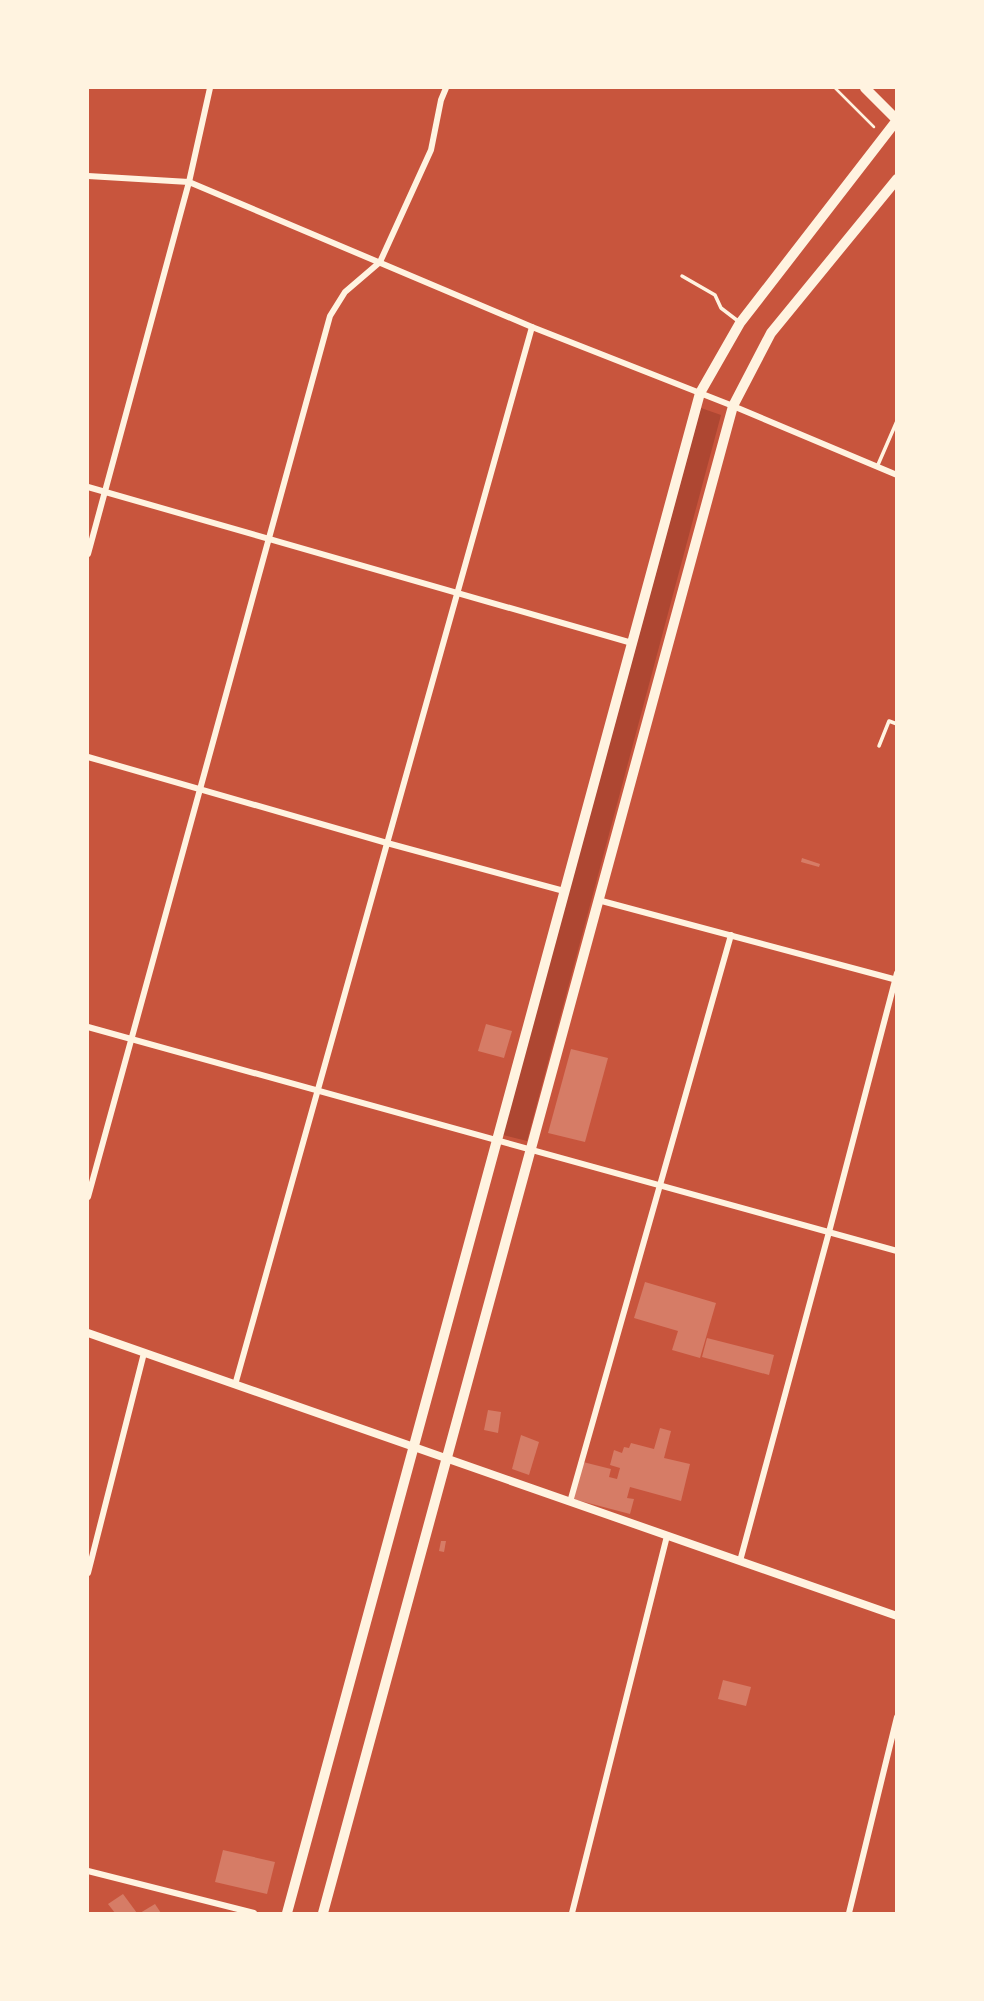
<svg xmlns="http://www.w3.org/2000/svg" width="984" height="2001" font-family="'DejaVu Sans',sans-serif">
  <rect width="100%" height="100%" fill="#c8553d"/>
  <path fill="#ae4732" d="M 701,408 L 721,415 L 527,1141 L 503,1135 Z"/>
  <g fill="#d67c66">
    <path d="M 802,858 L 820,864 L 819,867 L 801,862 Z"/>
    <path d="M 486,1024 L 512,1031 L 504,1058 L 478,1051 Z"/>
    <path d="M 571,1049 L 608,1058 L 585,1142 L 548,1133 Z"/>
    <path d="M 645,1282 L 716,1303 L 700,1358 L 672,1350 L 678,1331 L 634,1318 Z"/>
    <path d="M 707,1338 L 774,1355 L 769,1375 L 702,1357 Z"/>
    <path d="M 488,1410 L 501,1412 L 498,1433 L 484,1430 Z"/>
    <path d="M 660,1428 L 671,1431 L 664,1458 L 690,1464 L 681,1501 L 630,1487 L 627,1498 L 634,1499 L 630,1514 L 573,1499 L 583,1462 L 611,1469 L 609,1477 L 617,1479 L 620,1468 L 610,1465 L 614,1450 L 622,1453 L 624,1447 L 629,1448 L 631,1443 L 654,1449 Z"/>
    <path d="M 521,1435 L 539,1442 L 529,1475 L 512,1469 Z"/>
    <path d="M 441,1541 L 446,1541 L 444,1552 L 439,1551 Z"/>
    <path d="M 723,1680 L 751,1687 L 746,1706 L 718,1699 Z"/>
    <path d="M 223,1850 L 275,1862 L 267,1894 L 215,1882 Z"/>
    <path d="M 123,1894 L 137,1913 L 115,1913 L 108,1904 Z"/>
    <path d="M 155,1904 L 161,1913 L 140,1913 Z"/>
  </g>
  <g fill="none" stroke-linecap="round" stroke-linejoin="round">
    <path stroke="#fff3e0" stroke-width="2.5" d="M 835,88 L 874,127"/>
    <g stroke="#fff3e0" stroke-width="3.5">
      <path d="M 682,276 L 715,295 L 721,308 L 738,321"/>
      <path d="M 877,467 L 897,421"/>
      <path d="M 879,746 L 889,721 L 897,724"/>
    </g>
    <g stroke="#fff3e0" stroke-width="6">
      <path d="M 88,176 L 189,182 L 532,327 L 733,406 L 897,475"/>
      <path d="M 88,487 L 632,643"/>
      <path d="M 88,554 L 189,182 L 210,88"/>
      <path d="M 88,757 L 387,843 L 564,891"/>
      <path d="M 598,900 L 897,980"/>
      <path d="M 88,1027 L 897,1251"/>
      <path d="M 88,1197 L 330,316 L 345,292 L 380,262 L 431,150 L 441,100 L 446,88"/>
      <path d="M 235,1385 L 532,327"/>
      <path d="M 570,1502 L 731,935"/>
      <path d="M 740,1561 L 829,1232 L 897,973"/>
      <path d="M 88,1573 L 144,1353"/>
      <path d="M 88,1871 L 254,1913"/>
      <path d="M 572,1913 L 667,1536"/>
      <path d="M 849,1913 L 897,1717"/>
    </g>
    <path stroke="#fff3e0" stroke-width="8" d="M 88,1333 L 897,1616"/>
    <g stroke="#fff3e0" stroke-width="10">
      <path d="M 287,1913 L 700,393 L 740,323 L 897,120 L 865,88"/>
      <path d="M 323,1913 L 733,406 L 771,333 L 897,179"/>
    </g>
  </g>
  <rect width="984" height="2001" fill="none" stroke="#fff3e0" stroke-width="178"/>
</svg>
